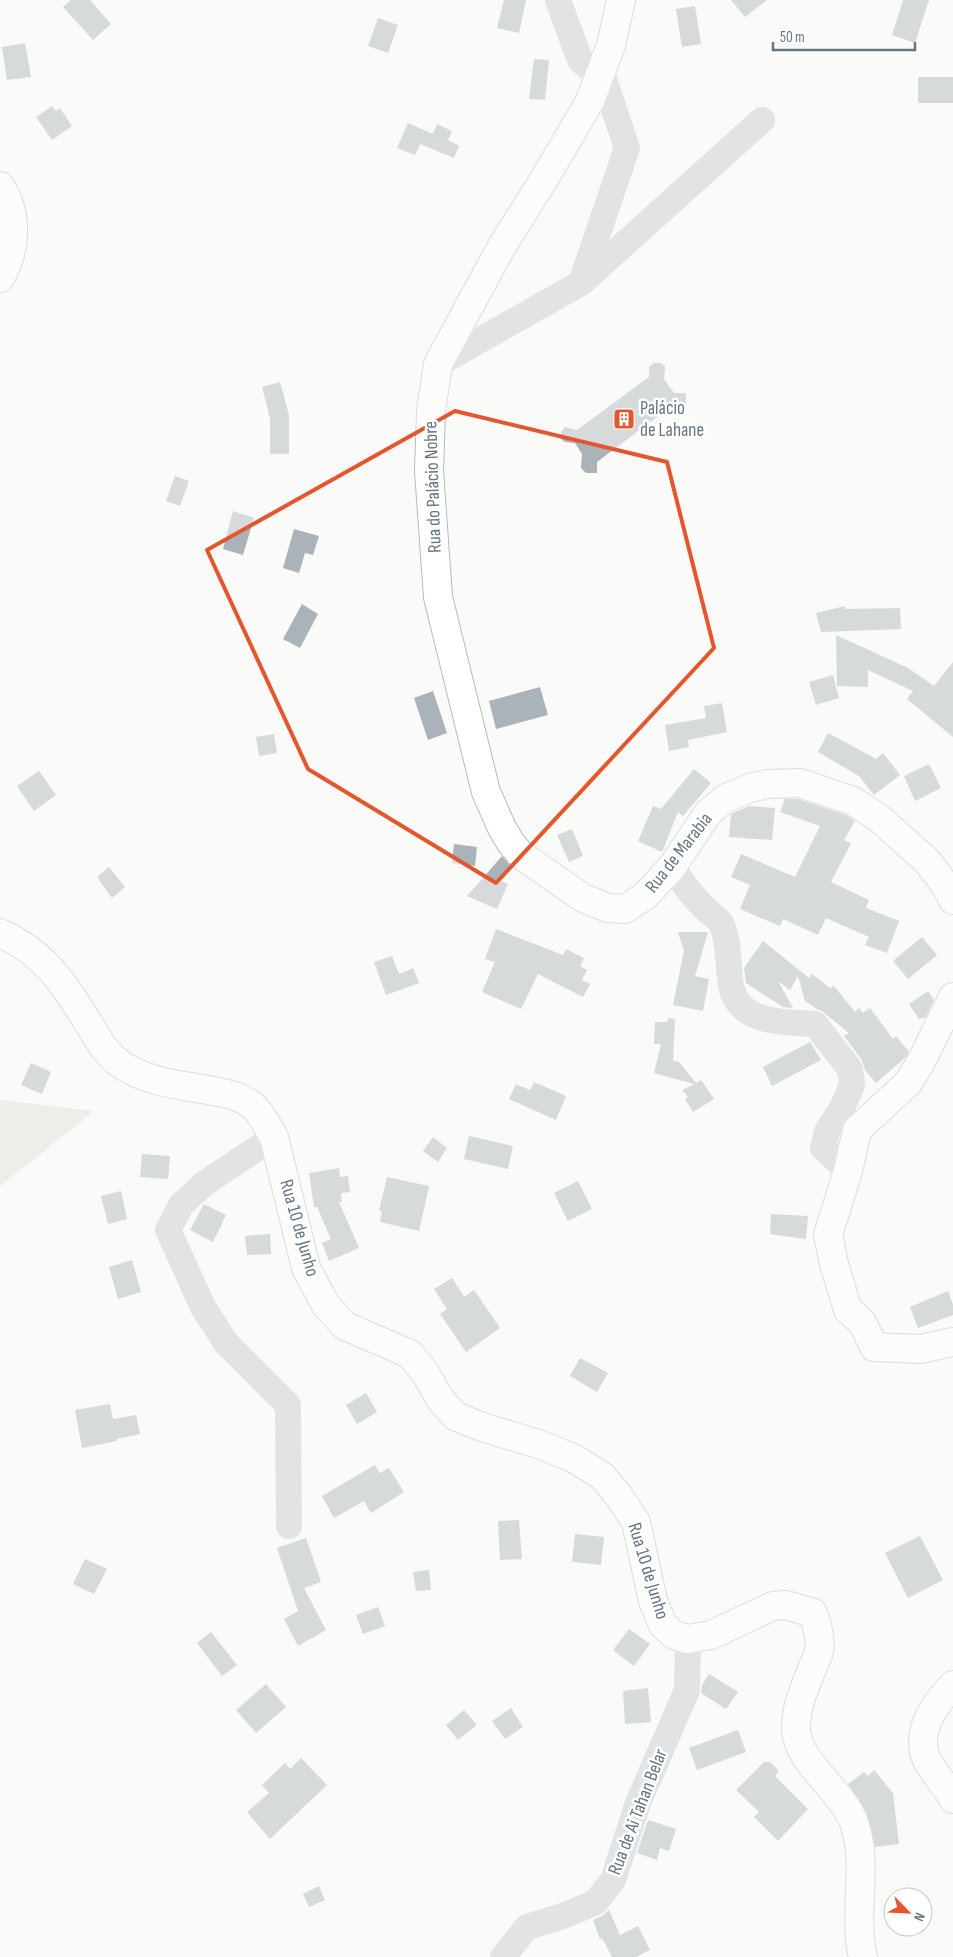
<svg xmlns="http://www.w3.org/2000/svg" width="953" height="1957" font-family="'Sofia Sans Condensed',sans-serif">
  <rect width="100%" height="100%" fill="#fafaf8"/>
  <path fill="#dadfd7" d="M 0,1100 L 94,1111 L 0,1186 Z"/>
  <g fill="#aab3b9">
    <path d="M 71,0 L 90,0 L 111,24 L 93,40 L 63,7 Z"/>
    <path d="M 504,0 L 526,0 L 519,33 L 497,28 Z"/>
    <path d="M 731,0 L 767,0 L 745,17 Z"/>
    <path d="M 903,0 L 929,0 L 915,43 L 892,35 Z"/>
    <path d="M 695,6 L 701,44 L 682,47 L 676,9 Z"/>
    <path d="M 378,18 L 398,25 L 388,53 L 368,46 Z"/>
    <path d="M 25,43 L 31,77 L 7,80 L 2,47 Z"/>
    <path d="M 534,59 L 549,60 L 545,100 L 529,99 Z"/>
    <rect x="918" y="77" width="35" height="26"/>
    <path d="M 52,106 L 56,111 L 60,108 L 72,126 L 52,140 L 36,117 Z"/>
    <path d="M 408,123 L 433,134 L 437,124 L 452,131 L 448,140 L 459,146 L 454,158 L 420,144 L 415,155 L 397,148 Z"/>
    <path d="M 654,363 L 661,363 L 665,367 L 664,379 L 674,393 L 686,393 L 686,408 L 669,408 L 597,462 L 597,473 L 586,473 L 581,468 L 582,454 L 575,443 L 565,442 L 560,438 L 561,432 L 565,427 L 577,430 L 649,377 L 649,367 Z"/>
    <path d="M 280,382 L 289,415 L 289,454 L 270,454 L 270,418 L 262,387 Z"/>
    <path d="M 175,476 L 189,481 L 180,506 L 166,501 Z"/>
    <path d="M 233,511 L 254,518 L 243,555 L 223,549 Z"/>
    <path d="M 294,529 L 319,536 L 313,555 L 305,553 L 299,573 L 283,568 Z"/>
    <path d="M 302,604 L 318,614 L 300,648 L 283,639 Z"/>
    <path d="M 845,606 L 846,609 L 900,608 L 901,629 L 821,632 L 816,613 Z"/>
    <path d="M 836,635 L 908,668 L 934,686 L 953,662 L 953,737 L 907,699 L 913,691 L 868,670 L 868,687 L 837,686 Z"/>
    <path d="M 833,675 L 839,698 L 816,705 L 809,682 Z"/>
    <path d="M 540,687 L 548,715 L 496,729 L 489,701 Z"/>
    <path d="M 433,691 L 447,733 L 428,740 L 414,698 Z"/>
    <path d="M 722,703 L 727,732 L 688,740 L 689,747 L 669,751 L 665,725 L 706,718 L 704,706 Z"/>
    <path d="M 828,733 L 876,759 L 883,753 L 900,775 L 874,795 L 859,776 L 818,752 Z"/>
    <path d="M 274,734 L 277,753 L 259,756 L 256,737 Z"/>
    <path d="M 929,764 L 941,788 L 915,801 L 904,776 Z"/>
    <path d="M 694,769 L 711,783 L 683,816 L 678,812 L 662,852 L 638,841 L 653,806 L 661,809 Z"/>
    <path d="M 39,771 L 56,795 L 34,811 L 17,786 Z"/>
    <path d="M 785,799 L 798,799 L 846,815 L 855,821 L 844,840 L 851,843 L 831,882 L 869,900 L 866,908 L 899,921 L 887,953 L 865,945 L 869,937 L 826,918 L 818,935 L 783,919 L 780,926 L 740,909 L 750,885 L 731,877 L 741,854 L 795,877 L 820,826 L 780,812 Z"/>
    <path d="M 749,806 L 775,808 L 772,840 L 729,837 L 731,814 Z"/>
    <path d="M 572,829 L 583,856 L 569,862 L 557,835 Z"/>
    <path d="M 454,844 L 477,847 L 475,866 L 452,863 Z"/>
    <path d="M 502,856 L 512,868 L 501,881 L 508,884 L 497,909 L 467,896 Z"/>
    <path d="M 109,867 L 125,887 L 112,898 L 97,877 Z"/>
    <path d="M 496,929 L 563,955 L 566,949 L 584,958 L 580,966 L 587,970 L 582,980 L 590,984 L 583,997 L 538,974 L 521,1009 L 482,992 L 495,962 L 485,959 Z"/>
    <path d="M 678,932 L 708,932 L 695,976 L 709,979 L 703,1011 L 673,1005 L 684,951 Z"/>
    <path d="M 922,937 L 937,955 L 908,979 L 893,961 Z"/>
    <path d="M 763,941 L 809,978 L 812,974 L 830,988 L 834,986 L 855,1012 L 859,1008 L 863,1013 L 870,1008 L 893,1039 L 896,1036 L 909,1052 L 906,1057 L 876,1083 L 865,1070 L 862,1060 L 844,1036 L 849,1033 L 822,1011 L 817,1009 L 805,1001 L 798,976 L 790,990 L 778,981 L 793,1008 L 783,1007 L 746,983 L 744,968 Z"/>
    <path d="M 392,956 L 399,974 L 413,968 L 419,983 L 386,995 L 374,962 Z"/>
    <path d="M 928,991 L 934,1000 L 926,1017 L 919,1019 L 909,1004 Z"/>
    <path d="M 668,1018 L 675,1019 L 673,1061 L 679,1062 L 696,1083 L 701,1080 L 714,1099 L 693,1112 L 685,1099 L 688,1097 L 682,1090 L 694,1084 L 654,1073 L 661,1044 L 654,1044 L 655,1022 L 667,1022 Z"/>
    <path d="M 810,1042 L 821,1060 L 772,1086 L 763,1067 Z"/>
    <path d="M 31,1063 L 51,1072 L 42,1094 L 21,1085 Z"/>
    <path d="M 534,1082 L 566,1096 L 556,1120 L 509,1099 L 516,1084 L 530,1090 Z"/>
    <path d="M 469,1136 L 513,1146 L 508,1169 L 464,1159 Z"/>
    <path d="M 433,1137 L 447,1148 L 438,1162 L 423,1151 Z"/>
    <path d="M 142,1154 L 170,1156 L 168,1179 L 140,1177 Z"/>
    <path d="M 339,1168 L 340,1177 L 348,1176 L 350,1192 L 341,1193 L 342,1202 L 339,1202 L 359,1248 L 329,1261 L 322,1243 L 331,1239 L 317,1207 L 314,1207 L 309,1173 Z"/>
    <path d="M 387,1177 L 429,1186 L 419,1231 L 380,1222 L 382,1211 L 379,1211 Z"/>
    <path d="M 578,1181 L 592,1209 L 568,1221 L 554,1193 Z"/>
    <path d="M 121,1191 L 127,1219 L 108,1224 L 101,1196 Z"/>
    <path d="M 204,1204 L 226,1215 L 213,1242 L 190,1230 Z"/>
    <path d="M 771,1214 L 808,1216 L 806,1239 L 770,1234 Z"/>
    <path d="M 270,1234 L 271,1254 L 247,1255 L 245,1236 Z"/>
    <path d="M 132,1260 L 141,1292 L 118,1299 L 109,1267 Z"/>
    <path d="M 452,1278 L 464,1297 L 474,1290 L 500,1328 L 466,1352 L 440,1314 L 447,1309 L 434,1289 Z"/>
    <path d="M 948,1291 L 953,1305 L 953,1315 L 918,1328 L 910,1307 Z"/>
    <path d="M 580,1358 L 608,1373 L 597,1392 L 570,1376 Z"/>
    <path d="M 366,1393 L 377,1412 L 357,1424 L 346,1405 Z"/>
    <path d="M 110,1404 L 113,1419 L 136,1415 L 140,1434 L 117,1439 L 117,1441 L 82,1448 L 75,1410 Z"/>
    <path d="M 375,1465 L 380,1473 L 389,1468 L 404,1492 L 371,1513 L 364,1501 L 334,1518 L 322,1496 Z"/>
    <path d="M 519,1520 L 522,1559 L 500,1560 L 498,1521 Z"/>
    <path d="M 575,1534 L 604,1537 L 601,1565 L 572,1562 Z"/>
    <path d="M 920,1536 L 943,1580 L 908,1598 L 885,1553 Z"/>
    <path d="M 306,1538 L 321,1582 L 304,1588 L 326,1630 L 298,1646 L 284,1619 L 298,1611 L 277,1548 Z"/>
    <path d="M 85,1559 L 107,1569 L 94,1594 L 73,1584 Z"/>
    <path d="M 429,1570 L 431,1590 L 416,1591 L 413,1572 Z"/>
    <path d="M 378,1607 L 385,1626 L 363,1634 L 356,1615 Z"/>
    <path d="M 629,1629 L 650,1644 L 634,1666 L 613,1650 Z"/>
    <path d="M 211,1632 L 237,1665 L 222,1676 L 197,1643 Z"/>
    <path d="M 709,1674 L 738,1692 L 726,1709 L 701,1693 L 702,1685 Z"/>
    <path d="M 266,1684 L 286,1707 L 256,1733 L 236,1710 Z"/>
    <path d="M 648,1688 L 651,1722 L 625,1724 L 623,1691 Z"/>
    <path d="M 511,1708 L 523,1727 L 505,1739 L 492,1721 Z"/>
    <path d="M 464,1710 L 477,1725 L 458,1740 L 446,1725 Z"/>
    <path d="M 738,1730 L 746,1752 L 697,1770 L 689,1748 Z"/>
    <path d="M 301,1758 L 327,1785 L 270,1839 L 247,1812 L 269,1793 L 262,1785 L 285,1763 L 290,1769 Z"/>
    <path d="M 764,1762 L 770,1762 L 779,1771 L 775,1776 L 808,1809 L 778,1841 L 754,1817 L 759,1812 L 736,1790 Z"/>
    <path d="M 874,1770 L 893,1793 L 899,1844 L 875,1847 L 867,1813 L 848,1784 L 864,1772 L 868,1776 Z"/>
    <path d="M 648,1820 L 676,1829 L 669,1851 L 660,1848 L 657,1860 L 637,1853 Z"/>
    <path d="M 319,1886 L 325,1900 L 309,1907 L 303,1894 Z"/>
    <path d="M 609,1910 L 620,1935 L 638,1926 L 650,1950 L 636,1957 L 612,1957 L 602,1938 L 600,1939 L 593,1920 L 602,1916 Z"/>
  </g>
  <g fill="none" stroke-linecap="round" stroke-linejoin="round">
    <g stroke="#b5babe" stroke-width="30">
      <g id="major">
        <path d="M 621,0 L 611,45 L 590,101 L 546,176 L 502,246 L 438,364 L 431,411 L 429,471 L 438,597 L 486,792 L 502,828 L 511,843 L 521,855 L 583,898 L 608,908 L 625,909 L 645,896 L 672,867 L 708,813 L 726,798 L 750,788 L 767,784 L 800,783 L 853,801 L 880,819 L 928,862 L 945,885 L 953,900"/>
        <path d="M 0,186 C 18,212 17,250 0,278"/>
        <path d="M 0,933 C 43,952 64,983 87,1021 C 98,1038 105,1054 122,1065 C 149,1083 182,1085 213,1091 C 225,1093 239,1096 249,1103 C 260,1110 267,1126 274,1137 L 306,1268 L 326,1305 L 345,1326 L 410,1354 L 426,1374 L 440,1399 L 455,1416 L 482,1427 L 541,1445 L 575,1459 L 602,1476 L 619,1496 L 636,1522 L 653,1601 L 663,1625 L 674,1635 L 688,1639 L 711,1635 L 773,1606 L 786,1605 L 813,1613 C 817,1625 821,1638 819,1651 C 818,1657 814,1663 812,1669 C 805,1687 796,1706 796,1727 C 796,1762 840,1788 853,1820 C 870,1864 852,1912 863,1957"/>
        <path d="M 953,997 L 921,1062 L 908,1083 L 857,1130 L 848,1171 L 828,1235 L 834,1264 L 848,1310 L 862,1322 L 874,1347 L 920,1349 L 953,1342"/>
        <path d="M 953,1685 C 935,1703 914,1733 927,1760 C 934,1774 946,1785 953,1799"/>
      </g>
    </g>
    <g stroke="#c3c8cc" stroke-width="26">
      <path d="M 558,0 L 580,60 L 599,76"/>
      <path d="M 582,280 L 627,148 L 601,70"/>
      <path d="M 438,364 L 581,283 L 762,120"/>
      <path d="M 672,867 C 683,883 694,899 709,912 C 713,916 720,920 722,925 C 729,942 728,961 730,978 C 733,1024 781,1022 815,1024 L 850,1069 L 852,1085 L 842,1108 L 827,1131 L 823,1148 L 848,1171"/>
      <path d="M 274,1137 L 205,1183 L 181,1205 L 168,1230 L 203,1307 L 226,1343 L 288,1405 L 289,1526"/>
      <path d="M 503,1957 L 527,1927 L 563,1916 L 596,1902 L 613,1880 L 638,1803 L 687,1690 L 688,1639"/>
    </g>
    <use href="#major" stroke="#fff" stroke-width="28"/>
  </g>
  <path d="M0 0H953V1957H0ZM 455,411 L 667,462 L 714,648 L 496,883 L 308,769 L 207,550 Z" fill="#fafaf8" fill-opacity=".55" fill-rule="evenodd"/>
  <path fill="none" stroke="#e4572e" stroke-width="4" stroke-linejoin="round" d="M 455,411 L 667,462 L 714,648 L 496,883 L 308,769 L 207,550 Z"/>
  <defs>
    <g id="building-square" transform="scale(1.125)"><rect x="-9" y="-9" width="18" height="18" rx="4" fill="#e4572e" stroke="#fff"/><path d="M-4-6H4V6H1V3H-1V6H-4ZM-2.5-4.3h1.7v1.8h-1.7ZM.8-4.3h1.7v1.8H.8ZM-2.5-1h1.7V.8h-1.7ZM.8-1h1.7V.8H.8Z" fill="#fff"/></g>
  </defs>
  <g fill-rule="evenodd">
    <use href="#building-square" x="624" y="419"/>
  </g>
  <g text-anchor="middle" dominant-baseline="central" stroke-width="5" stroke-linejoin="round" paint-order="stroke">
    <g font-size="19" fill="#657683" stroke="#fff" text-anchor="start">
      <text x="640" y="408">Palácio<tspan x="640" dy="22">de Lahane</tspan></text>
    </g>
    <g font-size="19" fill="#657683" stroke="#fff">
      <text transform="translate(433 487) rotate(-92)">Rua do Palácio Nobre</text>
      <text transform="translate(679 853) rotate(-52)">Rua de Marabia</text>
      <text transform="translate(299 1228) rotate(74)">Rua 10 de Junho</text>
      <text transform="translate(648 1571) rotate(73)">Rua 10 de Junho</text>
      <text transform="translate(638 1812) rotate(-69)">Rua de Ai Tahan Belar</text>
    </g>
  </g>
  <g transform="translate(908 1912) rotate(114)"><circle r="24" fill="#ffffff" stroke="#c1c8cd"/>
  <path d="M0-4L9 19L0 12L-9 19Z" fill="#e4572e"/>
  <text y="-8" font-size="14" font-weight="bold" text-anchor="middle" fill="#657683">N</text>
  </g>
  <path d="M773 42v8h142v-8" fill="none" stroke="#657683" stroke-width="2.5"/>
  <text x="780" y="42" font-size="15" fill="#657683" stroke="#ffffff" stroke-width="4" paint-order="stroke">50 m</text>
</svg>
